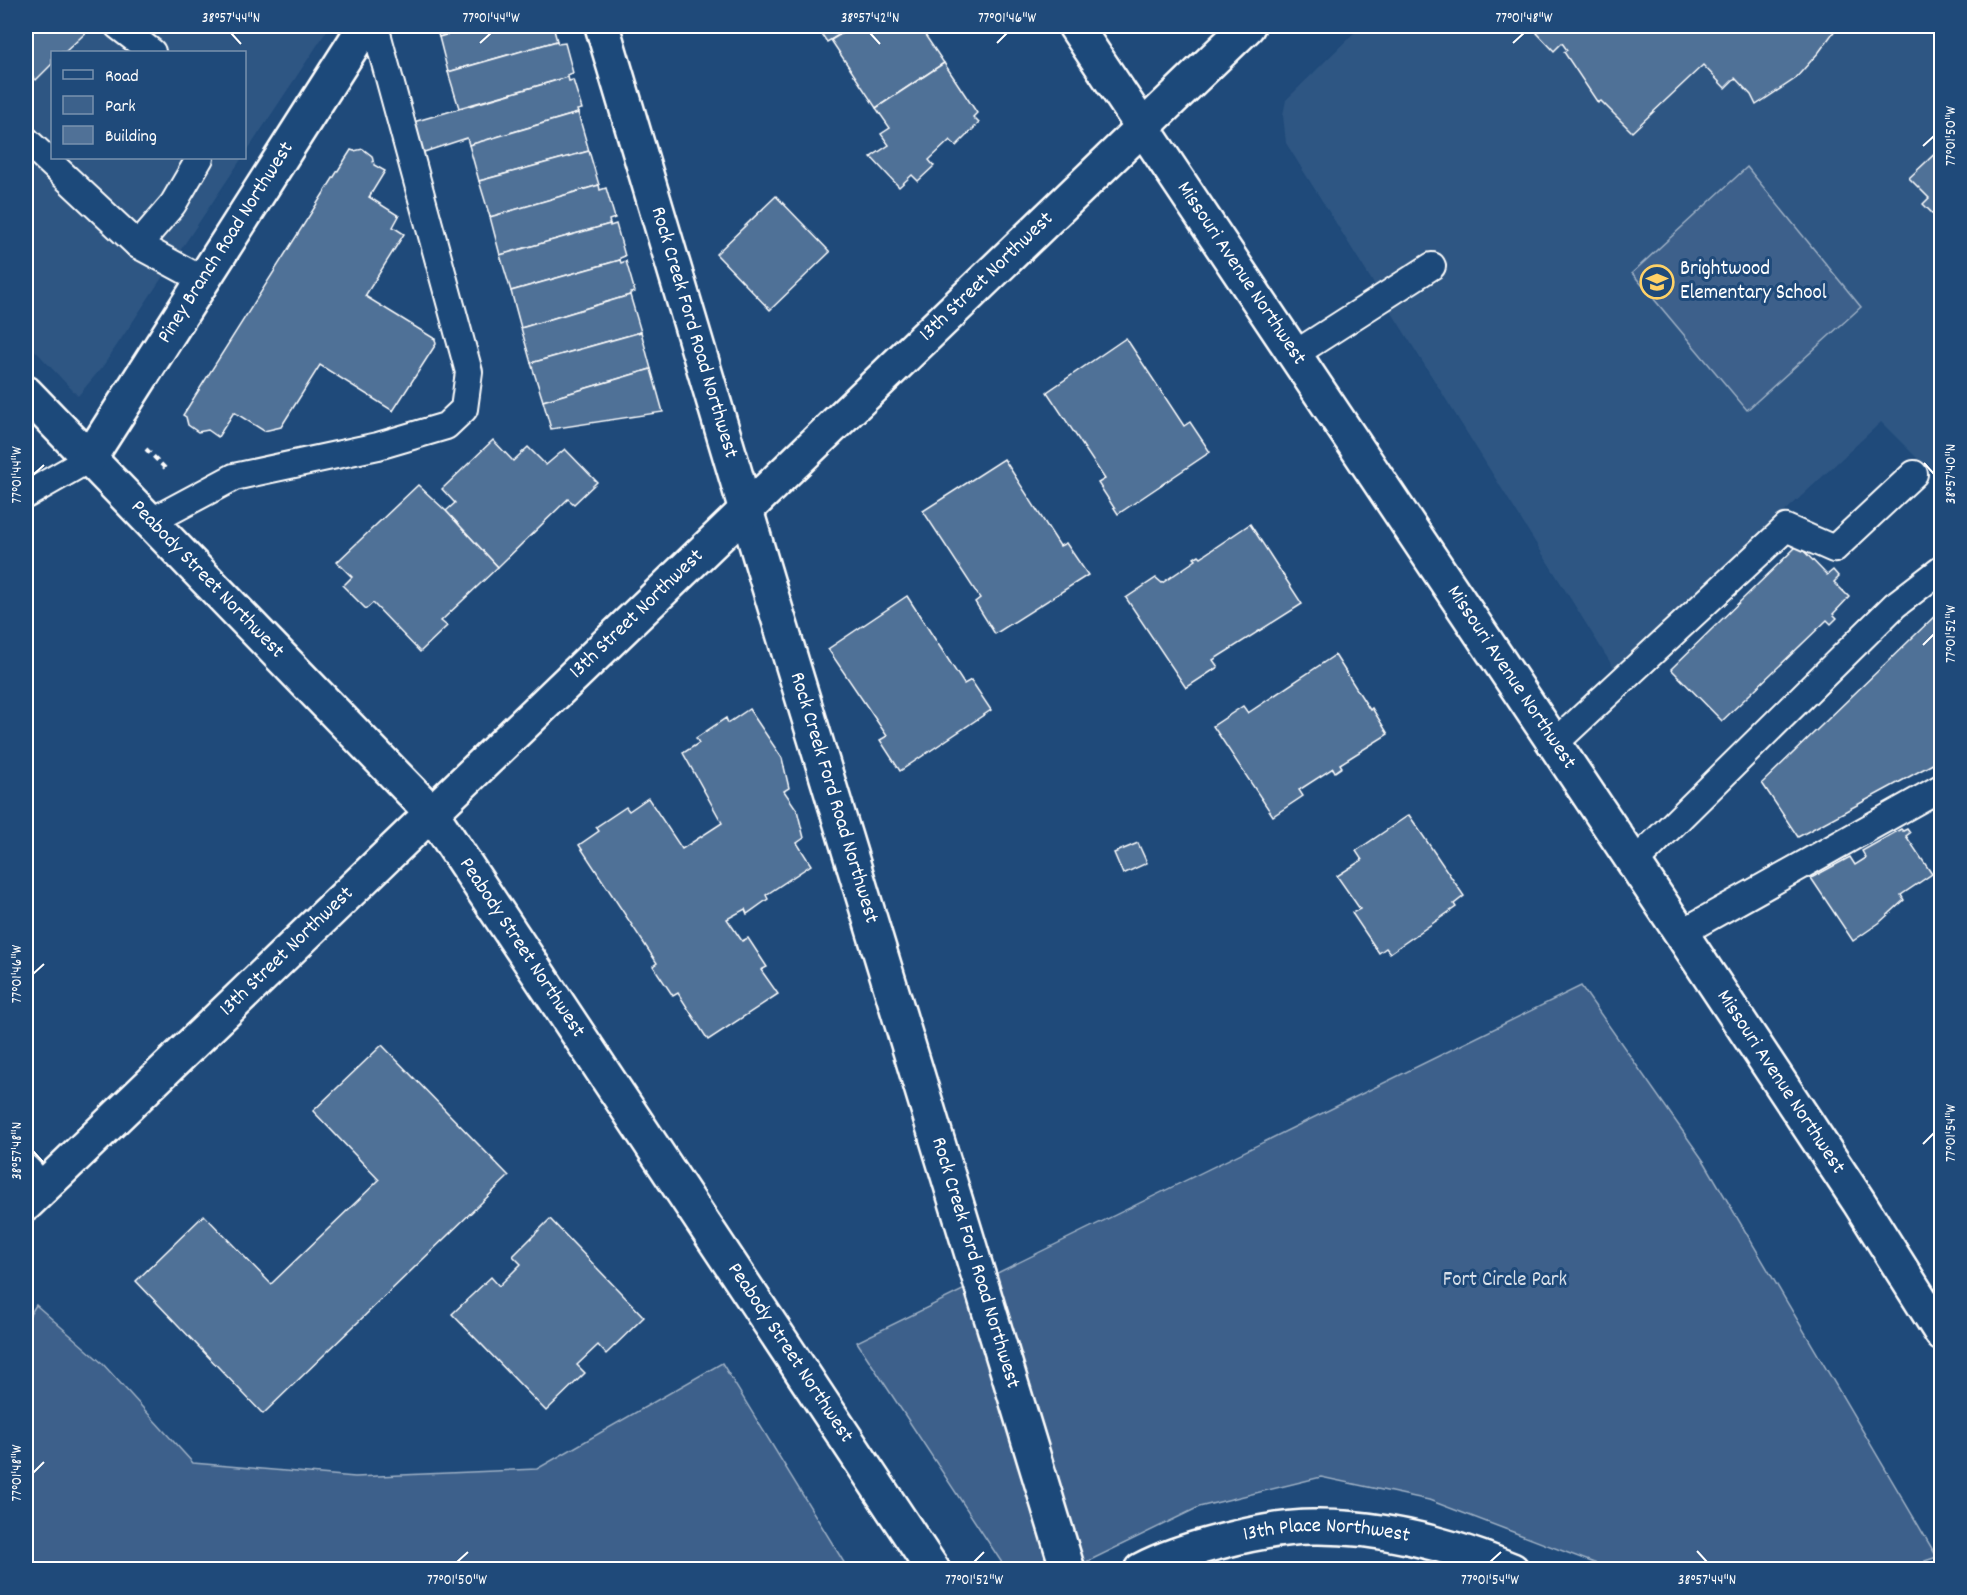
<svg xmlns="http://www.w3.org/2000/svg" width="1967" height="1595" font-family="Dekko,sans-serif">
  <rect width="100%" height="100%" fill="#1f4a7a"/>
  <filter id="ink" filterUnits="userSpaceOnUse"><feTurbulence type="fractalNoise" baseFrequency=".0167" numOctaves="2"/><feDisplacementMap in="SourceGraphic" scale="12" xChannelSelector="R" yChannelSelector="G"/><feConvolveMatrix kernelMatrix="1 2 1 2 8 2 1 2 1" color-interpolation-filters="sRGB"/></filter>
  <g filter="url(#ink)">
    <g fill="#2e5683">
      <path d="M 26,26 L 330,26 L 245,154 L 244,52 L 52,52 L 52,158 L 242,158 L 103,366 L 78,396 L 26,341 Z"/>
      <path d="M 1361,26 L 1941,26 L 1941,482 L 1881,422 L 1615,670 L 1286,143 L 1283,115 L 1286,100 Z"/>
    </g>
    <g fill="#3c618b" stroke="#9eb0c5" stroke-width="1.5">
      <path d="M 1747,167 L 1861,307 L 1747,410 L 1632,273 Z"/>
      <path d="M 1581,986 L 1705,1163 L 1937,1557 L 1925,1561 L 1931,1570 L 1610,1569 L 1429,1500 L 1321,1477 L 1199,1507 L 1072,1569 L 1006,1569 L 857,1342 Z"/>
      <path d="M 36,1305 L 102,1363 L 193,1463 L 355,1477 L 537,1469 L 722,1363 L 848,1569 L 26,1569 L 26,1321 Z"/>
    </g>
    <g fill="#507197" stroke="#fff" stroke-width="1.5">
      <path d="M 26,26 L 93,26 L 65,52 L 52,52 L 52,64 L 36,80 L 26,69 Z"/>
      <path d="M 435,26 L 477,26 L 439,37 Z"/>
      <path d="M 477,26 L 553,26 L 557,41 L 448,72 L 439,37 Z"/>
      <path d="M 816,26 L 854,26 L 827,42 Z"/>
      <path d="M 854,26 L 919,26 L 944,63 L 876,108 L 831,40 Z"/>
      <path d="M 1545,26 L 1838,26 L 1819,52 L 1795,79 L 1756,105 L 1751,95 L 1735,78 L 1725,88 L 1703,65 L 1632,132 L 1601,101 L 1598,103 L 1564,52 L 1567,50 L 1562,43 L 1554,51 L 1537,33 Z"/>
      <path d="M 557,41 L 558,44 L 565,43 L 573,73 L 567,75 L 568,77 L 459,108 L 448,72 Z"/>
      <path d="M 944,63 L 977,113 L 973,117 L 979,123 L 956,146 L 950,140 L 929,160 L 934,166 L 918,181 L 912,175 L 899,187 L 871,157 L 889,145 L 881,134 L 890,128 L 876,108 Z"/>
      <path d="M 568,77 L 569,81 L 573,80 L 582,109 L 577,110 L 578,113 L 469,145 L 467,138 L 421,153 L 410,123 Z"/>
      <path d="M 578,113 L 589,151 L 479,181 L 469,145 Z"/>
      <path d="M 1942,147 L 1942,223 L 1923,204 L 1929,198 L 1909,178 Z"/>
      <path d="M 363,149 L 372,156 L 374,165 L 385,171 L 369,197 L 399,216 L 393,227 L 404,234 L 365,296 L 435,339 L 436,344 L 393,411 L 320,365 L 281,427 L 264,431 L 234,412 L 218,437 L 208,430 L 198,432 L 188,425 L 186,417 L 183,415 L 351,150 L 354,151 Z"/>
      <path d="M 589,151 L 599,185 L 490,217 L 479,181 Z"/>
      <path d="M 599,185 L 600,190 L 606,188 L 615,218 L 609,220 L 610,224 L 500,255 L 490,217 Z"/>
      <path d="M 776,196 L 830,252 L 770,310 L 716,254 Z"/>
      <path d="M 610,224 L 610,226 L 616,224 L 625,256 L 620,258 L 620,260 L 511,291 L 500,255 Z"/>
      <path d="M 620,260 L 621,263 L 626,261 L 635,292 L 630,293 L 630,295 L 521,328 L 511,291 Z"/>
      <path d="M 630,295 L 641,332 L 531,363 L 521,328 Z"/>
      <path d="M 641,332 L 651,369 L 543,401 L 531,363 Z"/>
      <path d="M 1126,338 L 1184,426 L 1190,422 L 1210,452 L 1118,514 L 1098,483 L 1105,479 L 1047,392 Z"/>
      <path d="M 651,369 L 663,412 L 551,429 L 543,401 Z"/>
      <path d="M 493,440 L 513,461 L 528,447 L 546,465 L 565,449 L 597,482 L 574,504 L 568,499 L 498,567 L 446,511 L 455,503 L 442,489 Z"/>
      <path d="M 1004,459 L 1060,546 L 1066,543 L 1088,575 L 995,634 L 975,602 L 980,598 L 923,511 Z"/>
      <path d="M 418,485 L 446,511 L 498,567 L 441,621 L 447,626 L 420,652 L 373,603 L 366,609 L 343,586 L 352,577 L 337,562 Z"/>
      <path d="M 1250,524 L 1302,604 L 1213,660 L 1218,667 L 1186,688 L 1126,598 L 1156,578 L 1162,583 L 1196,560 L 1194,558 L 1199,555 L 1201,557 Z"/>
      <path d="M 1798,545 L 1827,575 L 1833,570 L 1839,577 L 1834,582 L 1849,597 L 1833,614 L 1837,618 L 1831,624 L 1827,620 L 1722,721 L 1671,669 Z"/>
      <path d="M 907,596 L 964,684 L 971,680 L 991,710 L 900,771 L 880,740 L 887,736 L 828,649 Z"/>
      <path d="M 1942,609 L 1942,759 L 1798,837 L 1762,783 Z"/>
      <path d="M 1335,655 L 1370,710 L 1372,708 L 1388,734 L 1340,764 L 1342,767 L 1335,772 L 1333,768 L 1299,790 L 1303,796 L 1273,816 L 1213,726 L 1243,706 L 1248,713 Z"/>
      <path d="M 749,709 L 782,758 L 789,788 L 784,791 L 797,810 L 804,838 L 797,843 L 811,865 L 766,895 L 768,899 L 747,914 L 745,909 L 727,919 L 742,941 L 748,938 L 767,967 L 761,970 L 778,994 L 708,1040 L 678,993 L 673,996 L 653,966 L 657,963 L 579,845 L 599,831 L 596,827 L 626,807 L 629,811 L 648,798 L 682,849 L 722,823 L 683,753 L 699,743 L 696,738 L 726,718 L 728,723 Z"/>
      <path d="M 1409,815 L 1464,896 L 1454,904 L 1456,907 L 1390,953 L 1386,948 L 1379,953 L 1352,913 L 1360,909 L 1337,876 L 1362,860 L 1356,851 Z"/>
      <path d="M 1901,829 L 1903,831 L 1907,829 L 1910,833 L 1906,836 L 1932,874 L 1901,895 L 1904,900 L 1879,923 L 1853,941 L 1811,878 L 1850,857 L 1855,865 L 1866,858 L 1862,851 Z"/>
      <path d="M 1138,843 L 1147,863 L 1123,874 L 1114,853 Z"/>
      <path d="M 382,1045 L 509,1176 L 263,1414 L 136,1281 L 204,1215 L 271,1284 L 379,1180 L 313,1111 Z"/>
      <path d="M 550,1219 L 644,1317 L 606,1354 L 598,1345 L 577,1365 L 585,1373 L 546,1411 L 452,1314 L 491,1277 L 499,1286 L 521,1264 L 513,1256 Z"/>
    </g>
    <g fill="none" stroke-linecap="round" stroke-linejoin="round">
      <g stroke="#fff" stroke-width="30">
        <g id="service">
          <path d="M 118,26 L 152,52"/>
          <path d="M 26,140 L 138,245 L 203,280"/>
          <path d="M 138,245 L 173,204 L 200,158"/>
          <path d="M 1295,354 L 1432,266"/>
          <path d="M 26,495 L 89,459"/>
          <path d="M 150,522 L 234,477 L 378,446 L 446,426 L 464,409 L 469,372 L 375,26"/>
          <path d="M 1555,743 L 1786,528 L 1834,549 L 1914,474"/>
          <path d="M 1634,863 L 1895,605 L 1942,569"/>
          <path d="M 1681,933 L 1942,787"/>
          <path d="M 26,1168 L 44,1187"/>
        </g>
      </g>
      <g stroke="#fff" stroke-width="38">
        <g id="minor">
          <path id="s1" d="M 602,26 L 768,584 L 1068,1570"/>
          <path id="s2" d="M 26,393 L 431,812 L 933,1570"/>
          <path id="s3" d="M 89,459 L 365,26"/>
          <path id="s4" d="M 1141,1570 C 1167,1556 1195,1548 1223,1541 C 1251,1534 1283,1527 1313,1527 C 1381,1526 1449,1544 1512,1570"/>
        </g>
      </g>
      <g stroke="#fff" stroke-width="38">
        <g id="tertiary">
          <path id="s5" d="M 26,1204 L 1248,26"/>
        </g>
      </g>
      <g stroke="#fff" stroke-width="38">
        <g id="primary">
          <path id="s6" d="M 1075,26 L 1681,933 L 1859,1202 L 1942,1334"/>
        </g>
      </g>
      <path stroke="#fff" stroke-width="4" stroke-dasharray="6 4.5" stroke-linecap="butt" d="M 146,449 L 166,469"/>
      <use href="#service" stroke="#1f4a7a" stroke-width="26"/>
      <use href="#minor" stroke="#1f4a7a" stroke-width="33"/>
      <use href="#tertiary" stroke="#1f4a7a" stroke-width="33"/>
      <use href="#primary" stroke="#1f4a7a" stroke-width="33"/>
    </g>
  </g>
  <path fill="none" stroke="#fff" stroke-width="2" d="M 231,33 L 241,44M 870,33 L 880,44M 480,43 L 491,33M 997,43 L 1007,33M 1513,43 L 1524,33M 1923,146 L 1934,136M 1924,463 L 1934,474M 33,475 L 44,465M 1923,645 L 1934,634M 33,974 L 44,964M 1923,1144 L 1934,1133M 33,1151 L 43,1162M 33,1473 L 44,1462M 1697,1551 L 1707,1562M 457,1562 L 468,1552M 974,1562 L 984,1552M 1490,1562 L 1501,1552"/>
  <defs>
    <g id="school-ring" transform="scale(1.725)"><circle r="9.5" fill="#1f4a7a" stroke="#ffd166" stroke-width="1.5"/><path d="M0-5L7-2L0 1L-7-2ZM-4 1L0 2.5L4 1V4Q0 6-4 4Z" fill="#ffd166"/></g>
  </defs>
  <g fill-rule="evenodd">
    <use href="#school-ring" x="1657" y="282"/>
  </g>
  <g text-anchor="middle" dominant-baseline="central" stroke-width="6" stroke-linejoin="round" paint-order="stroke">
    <g font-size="21" fill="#fff" stroke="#1f4a7a">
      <text stroke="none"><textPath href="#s3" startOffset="256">Piney Branch Road Northwest</textPath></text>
      <text stroke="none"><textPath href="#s6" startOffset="298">Missouri Avenue Northwest</textPath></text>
      <text stroke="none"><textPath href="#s5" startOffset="1335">13th Street Northwest</textPath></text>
      <text stroke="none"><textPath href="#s1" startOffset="320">Rock Creek Ford Road Northwest</textPath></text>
      <text stroke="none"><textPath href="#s2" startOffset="260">Peabody Street Northwest</textPath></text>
      <text stroke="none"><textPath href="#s5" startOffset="849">13th Street Northwest</textPath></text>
      <text stroke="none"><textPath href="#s6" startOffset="784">Missouri Avenue Northwest</textPath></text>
      <text stroke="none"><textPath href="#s1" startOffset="806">Rock Creek Ford Road Northwest</textPath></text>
      <text stroke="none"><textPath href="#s2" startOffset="746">Peabody Street Northwest</textPath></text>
      <text stroke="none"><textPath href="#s5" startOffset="363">13th Street Northwest</textPath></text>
      <text stroke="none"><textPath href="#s6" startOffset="1270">Missouri Avenue Northwest</textPath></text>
      <text stroke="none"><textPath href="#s1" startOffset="1292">Rock Creek Ford Road Northwest</textPath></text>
      <text stroke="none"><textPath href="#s2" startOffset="1232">Peabody Street Northwest</textPath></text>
      <text stroke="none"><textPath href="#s4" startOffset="192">13th Place Northwest</textPath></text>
    </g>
    <g font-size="21" fill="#fff" stroke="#1f4a7a" text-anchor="start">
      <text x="1680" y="270">Brightwood<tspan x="1680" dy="24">Elementary School</tspan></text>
    </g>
    <g font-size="21" fill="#d8dfe8" stroke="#1f4a7a">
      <text x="1505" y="1281">Fort Circle Park</text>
    </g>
  </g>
  <rect width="1967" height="1595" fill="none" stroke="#1f4a7a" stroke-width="66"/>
  <rect x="51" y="51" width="195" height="108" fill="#1f4a7a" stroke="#7992af" stroke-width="1.5"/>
  <rect x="63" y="70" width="30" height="9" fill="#1f4a7a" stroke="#7992af" stroke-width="1.5"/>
  <text x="105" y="81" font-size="18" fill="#ffffff">Road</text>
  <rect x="63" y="96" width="30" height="18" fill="#3c618b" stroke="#7992af" stroke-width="1.5"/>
  <text x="105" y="111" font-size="18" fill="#ffffff">Park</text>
  <rect x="63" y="126" width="30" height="18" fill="#507197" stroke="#7992af" stroke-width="1.5"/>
  <text x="105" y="141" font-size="18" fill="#ffffff">Building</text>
  <rect x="33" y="33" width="1901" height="1529" fill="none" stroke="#fff" stroke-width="2"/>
  <g font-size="15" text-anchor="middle" fill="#fff">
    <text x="231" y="22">38°57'44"N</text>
    <text x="491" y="22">77°01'44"W</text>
    <text x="870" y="22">38°57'42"N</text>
    <text x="1007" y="22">77°01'46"W</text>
    <text x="1524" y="22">77°01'48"W</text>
    <text transform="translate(1950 136) rotate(-90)" y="5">77°01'50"W</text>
    <text transform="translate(1950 474) rotate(-90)" y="5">38°57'40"N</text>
    <text transform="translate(16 475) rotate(-90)" y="5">77°01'44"W</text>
    <text transform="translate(1950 634) rotate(-90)" y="5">77°01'52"W</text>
    <text transform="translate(16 974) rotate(-90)" y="5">77°01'46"W</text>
    <text transform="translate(1950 1133) rotate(-90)" y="5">77°01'54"W</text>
    <text transform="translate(16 1151) rotate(-90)" y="5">38°57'48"N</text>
    <text transform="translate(16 1473) rotate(-90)" y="5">77°01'48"W</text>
    <text x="457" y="1584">77°01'50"W</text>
    <text x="974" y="1584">77°01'52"W</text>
    <text x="1490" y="1584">77°01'54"W</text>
    <text x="1707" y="1584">38°57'44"N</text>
  </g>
</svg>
